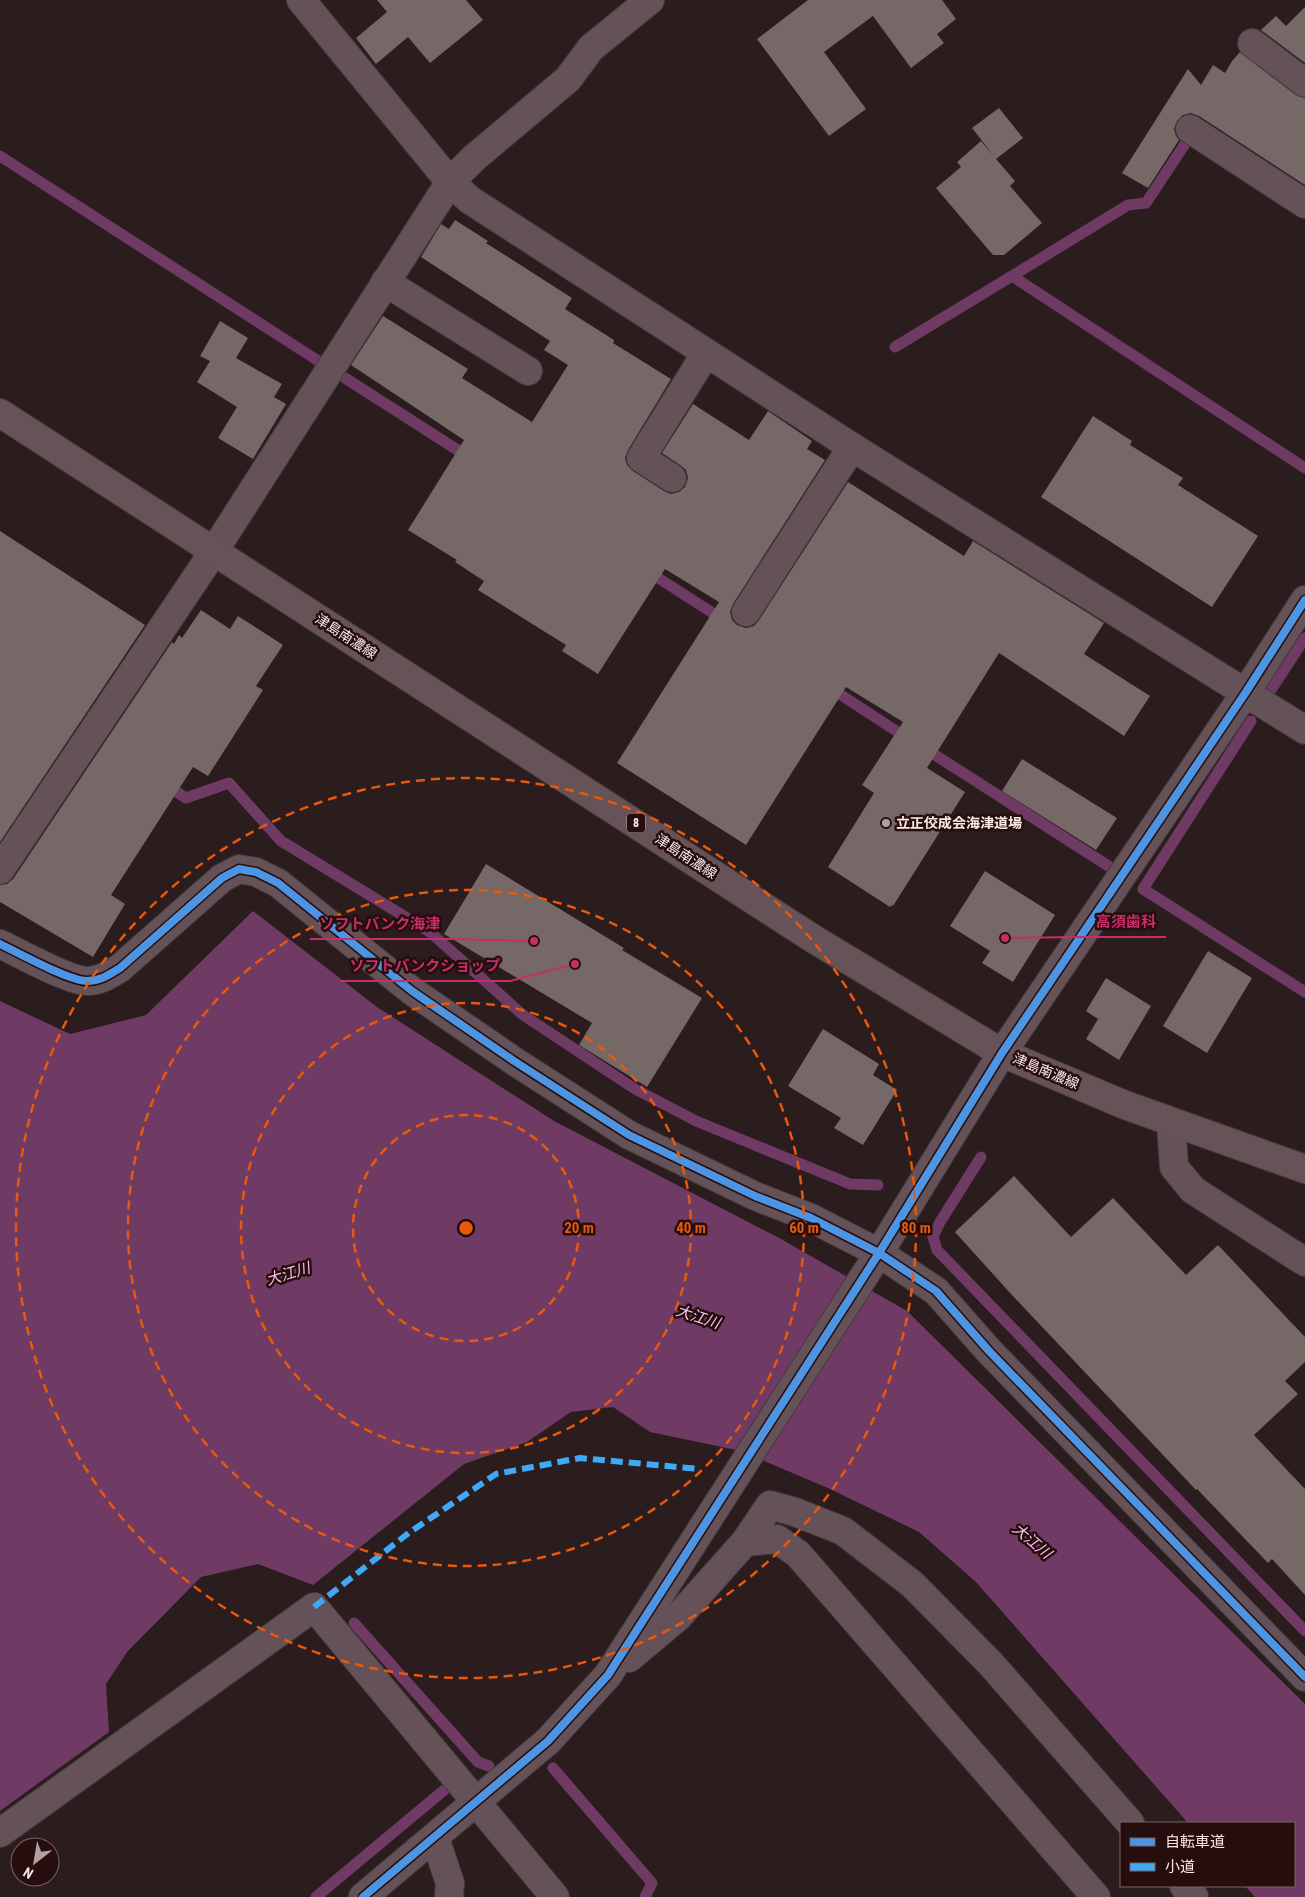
<svg xmlns="http://www.w3.org/2000/svg" width="1305" height="1897" font-family="'Roboto Condensed','Noto Sans JP',sans-serif">
  <rect width="100%" height="100%" fill="#2b1c1d"/>
  <path fill="#6f3b65" d="M 253,911 L 377,1007 L 554,1121 L 781,1239 L 907,1311 L 1305,1704 L 1305,1897 L 1255,1897 L 1245,1886 L 1294,1886 L 1294,1823 L 1188,1823 L 976,1582 L 919,1532 L 830,1489 L 741,1451 L 650,1432 L 613,1407 L 571,1412 L 527,1442 L 464,1464 L 313,1585 L 258,1564 L 201,1577 L 127,1652 L 106,1684 L 109,1732 L 0,1811 L 0,1001 L 70,1034 L 146,1015 Z"/>
  <g fill="none" stroke-linecap="round" stroke-linejoin="round">
    <g stroke="#6f3b65" stroke-width="11">
      <path d="M 0,156 L 320,362"/>
      <path d="M 1012,276 L 1128,205 L 1146,203 L 1185,144"/>
      <path d="M 895,347 L 1012,276 L 1305,468"/>
      <path d="M 345,378 L 470,458"/>
      <path d="M 646,570 L 725,621"/>
      <path d="M 829,687 L 910,740"/>
      <path d="M 1271,690 L 1305,638"/>
      <path d="M 1251,721 L 1143,889 L 1305,992"/>
      <path d="M 924,748 L 1110,867"/>
      <path d="M 164,784 L 186,798 L 229,783 L 281,841 L 430,932 L 523,1015 L 635,1089 L 696,1121 L 850,1184 L 878,1185"/>
      <path d="M 981,1157 L 940,1222 L 933,1237 L 937,1250 L 1305,1631"/>
      <path d="M 354,1623 L 478,1762 L 489,1766"/>
      <path d="M 553,1768 L 652,1883 L 645,1897"/>
      <path d="M 316,1897 L 449,1786"/>
    </g>
  </g>
  <g fill="#756866">
    <path d="M 377,0 L 466,0 L 483,20 L 430,63 L 408,37 L 376,64 L 356,38 L 387,12 Z"/>
    <path d="M 808,0 L 942,0 L 956,19 L 937,34 L 944,43 L 911,68 L 873,16 L 824,52 L 866,109 L 829,136 L 757,39 Z"/>
    <path d="M 1305,7 L 1305,63 L 1261,30 L 1276,16 L 1286,26 Z"/>
    <path d="M 1240,52 L 1296,95 L 1305,98 L 1305,185 L 1199,116 L 1191,113 L 1183,115 L 1177,121 L 1174,129 L 1176,136 L 1179,140 L 1148,188 L 1122,173 L 1188,69 L 1201,85 L 1213,65 L 1225,73 L 1232,61 Z"/>
    <path d="M 999,108 L 1023,138 L 996,159 L 1015,181 L 1010,186 L 1042,223 L 1004,255 L 993,255 L 936,188 L 961,167 L 957,162 L 981,141 L 994,156 L 972,128 Z"/>
    <path d="M 455,220 L 488,241 L 486,243 L 572,298 L 565,309 L 614,340 L 613,343 L 671,379 L 628,450 L 625,458 L 627,465 L 633,471 L 664,491 L 671,494 L 679,492 L 685,487 L 688,478 L 686,470 L 680,465 L 662,453 L 693,404 L 749,440 L 768,411 L 812,441 L 807,449 L 825,460 L 733,604 L 730,612 L 732,620 L 737,625 L 746,628 L 754,626 L 759,620 L 848,482 L 964,556 L 973,541 L 1104,623 L 1084,654 L 1150,696 L 1124,736 L 999,653 L 927,768 L 965,792 L 893,906 L 892,905 L 890,907 L 828,867 L 874,793 L 862,785 L 903,722 L 846,687 L 746,845 L 617,763 L 719,602 L 665,569 L 598,674 L 562,651 L 566,645 L 478,590 L 484,581 L 455,562 L 457,560 L 408,530 L 464,440 L 351,365 L 383,316 L 468,369 L 462,378 L 532,422 L 568,365 L 544,350 L 550,341 L 421,257 L 441,224 L 449,229 Z"/>
    <path d="M 220,321 L 248,338 L 236,358 L 282,384 L 274,397 L 286,404 L 253,459 L 218,438 L 237,407 L 197,382 L 210,361 L 200,356 Z"/>
    <path d="M 1093,416 L 1132,441 L 1130,445 L 1183,478 L 1178,485 L 1258,536 L 1212,607 L 1041,497 Z"/>
    <path d="M 0,531 L 145,625 L 0,842 Z"/>
    <path d="M 201,610 L 230,629 L 238,616 L 283,645 L 256,686 L 263,690 L 208,776 L 193,767 L 111,895 L 125,904 L 93,957 L 0,902 L 0,885 L 7,884 L 13,879 L 172,642 L 174,644 L 179,635 L 182,638 Z"/>
    <path d="M 1022,759 L 1117,818 L 1096,850 L 1002,791 Z"/>
    <path d="M 486,864 L 624,948 L 622,950 L 702,998 L 647,1087 L 579,1045 L 592,1023 L 444,934 Z"/>
    <path d="M 985,871 L 1055,915 L 1013,982 L 982,963 L 990,951 L 950,926 Z"/>
    <path d="M 1208,951 L 1252,978 L 1207,1053 L 1163,1026 Z"/>
    <path d="M 1106,978 L 1151,1006 L 1119,1060 L 1086,1039 L 1098,1019 L 1086,1011 Z"/>
    <path d="M 823,1029 L 879,1064 L 873,1075 L 897,1090 L 863,1145 L 834,1128 L 841,1118 L 788,1086 Z"/>
    <path d="M 1014,1176 L 1071,1237 L 1113,1198 L 1186,1275 L 1218,1245 L 1305,1337 L 1305,1362 L 1285,1381 L 1298,1394 L 1254,1435 L 1305,1489 L 1305,1595 L 1272,1559 L 1268,1563 L 1197,1489 L 1196,1490 L 1011,1294 L 955,1232 Z"/>
  </g>
  <g fill="none" stroke-linecap="round" stroke-linejoin="round">
    <g stroke="#463a3a" stroke-width="30">
      <g id="minor">
        <path d="M 301,0 L 450,182 L 470,200 L 852,447 L 1305,730"/>
        <path d="M 1252,43 L 1305,83"/>
        <path d="M 1190,129 L 1305,204"/>
        <path d="M 385,282 L 528,371"/>
        <path d="M 672,478 L 641,458 L 706,353"/>
        <path d="M 746,612 L 852,447"/>
        <path d="M 0,870 L 214,551 L 450,182 L 474,158 L 568,79 L 591,48 L 650,0"/>
        <path d="M 0,944 C 19,953 69,981 87,981 C 100,981 109,975 120,968 L 222,878 L 239,869 L 256,872 L 278,883 L 412,991 L 514,1061 L 629,1135 L 755,1196 L 811,1218 L 879,1253 L 936,1291 L 989,1351 L 1305,1677"/>
        <path d="M 1171,1122 L 1174,1167 L 1193,1190 L 1305,1262"/>
        <path d="M 745,1542 L 770,1505 L 795,1512 L 843,1531 L 912,1584 L 991,1664 L 1130,1823"/>
        <path d="M 629,1658 L 678,1617 L 745,1542 L 777,1539 L 798,1554 L 1096,1897"/>
        <path d="M 0,1833 L 314,1607 L 555,1897"/>
        <path d="M 435,1838 L 450,1883 L 449,1897"/>
        <path d="M 1184,1886 L 1194,1897"/>
        <path d="M 363,1897 L 548,1741 L 608,1675 L 879,1253 L 1002,1053 L 1246,692 L 1305,600"/>
      </g>
    </g>
    <g stroke="#463a3a" stroke-width="30">
      <path id="major" d="M 0,413 L 812,938 L 1002,1053 L 1125,1105 L 1305,1169"/>
    </g>
    <use href="#minor" stroke="#645258" stroke-width="28"/>
    <use href="#major" stroke="#675258" stroke-width="28"/>
    <path stroke="#3fa9f5" stroke-width="6" stroke-dasharray="12 6" stroke-linecap="butt" d="M 314,1607 L 410,1532 L 496,1474 L 580,1458 L 699,1469"/>
    <g stroke="#260d0e" stroke-width="11">
      <g id="cycleway">
        <path d="M 0,944 C 19,953 69,981 87,981 C 100,981 109,975 120,968 L 222,878 L 239,869 L 256,872 L 278,883 L 412,991 L 514,1061 L 629,1135 L 755,1196 L 811,1218 L 879,1253 L 936,1291 L 989,1351 L 1305,1677"/>
        <path d="M 363,1897 L 548,1741 L 608,1675 L 879,1253 L 1002,1053 L 1246,692 L 1305,600"/>
      </g>
    </g>
    <use href="#cycleway" stroke="#4d94e3" stroke-width="8"/>
  </g>
  <g fill="none" stroke="#e8590c" stroke-width="2.5" stroke-dasharray="9 6">
    <circle cx="466" cy="1228" r="113"/>
    <circle cx="466" cy="1228" r="225"/>
    <circle cx="466" cy="1228" r="338"/>
    <circle cx="466" cy="1228" r="450"/>
  </g>
  <circle fill="#b2a1a0" stroke="#260d0e" stroke-width="2" cx="886" cy="823" r="5"/>
  <g text-anchor="middle" dominant-baseline="central" stroke-width="5" stroke-linejoin="round" paint-order="stroke">
    <rect fill="#260d0e" stroke="#bba6a6" stroke-width="1" x="627" y="813.5" width="18" height="19" rx="4"/>
    <g font-size="12" font-weight="bold" fill="#fbe8e7">
      <text x="636" y="823">8</text>
    </g>
    <g font-size="14" fill="#fbe8e7" stroke="#260d0e">
      <text transform="translate(346 636) rotate(33)">津島南濃線</text>
      <text transform="translate(686 856) rotate(33)">津島南濃線</text>
      <text transform="translate(1046 1071) rotate(23)">津島南濃線</text>
    </g>
    <g font-size="14" font-weight="bold" fill="#fbe8e7" stroke="#260d0e" text-anchor="start">
      <text x="896" y="823">立正佼成会海津道場</text>
    </g>
    <g font-size="15" font-style="italic" fill="#f6c2eb" stroke="#260d0e">
      <text transform="translate(288 1274) rotate(-17)">大江川</text>
      <text transform="translate(698 1317) rotate(18)">大江川</text>
      <text transform="translate(1032 1541) rotate(40)">大江川</text>
    </g>
  </g>
  <circle cx="466" cy="1228" r="8" fill="#e8590c" stroke="#260d0e" stroke-width="2.5"/>
  <g font-size="15" text-anchor="middle" font-weight="bold" fill="#e8590c" stroke="#260d0e" stroke-width="5" stroke-linejoin="round" paint-order="stroke">
    <text x="579" y="1233">20 m</text>
    <text x="691" y="1233">40 m</text>
    <text x="804" y="1233">60 m</text>
    <text x="916" y="1233">80 m</text>
  </g>
  <path fill="none" stroke="#c82d69" stroke-width="2" d="M1005 938L1086 937H1166M534 941L450 939H310M575 964L510 981H340"/>
  <g fill="#c82d69" stroke="#260d0e" stroke-width="2">
    <circle cx="1005" cy="938" r="5"/>
    <circle cx="534" cy="941" r="5"/>
    <circle cx="575" cy="964" r="5"/>
  </g>
  <g font-size="15" text-anchor="middle" font-weight="bold" fill="#c82d69" stroke="#260d0e" stroke-width="5" stroke-linejoin="round" paint-order="stroke">
    <text x="1126" y="927">高須歯科</text>
    <text x="380" y="929">ソフトバンク海津</text>
    <text x="425" y="971">ソフトバンクショップ</text>
  </g>
  <rect x="1120" y="1822" width="175" height="65" fill="#260d0e" stroke="#7b6565"/>
  <rect x="1130" y="1838" width="25" height="8" fill="#4d94e3" stroke="#7b6565"/>
  <text x="1165" y="1847" font-size="15" fill="#fbe8e7">自転車道</text>
  <rect x="1130" y="1863" width="25" height="8" fill="#3fa9f5" stroke="#7b6565"/>
  <text x="1165" y="1872" font-size="15" fill="#fbe8e7">小道</text>
  <g transform="translate(35 1862) rotate(211)"><circle r="24" fill="#260d0e" stroke="#7b6565"/>
  <path d="M0-4L9 19L0 12L-9 19Z" fill="#b2a1a0"/>
  <text y="-8" font-size="14" font-weight="bold" text-anchor="middle" fill="#fbe8e7">N</text>
  </g>
</svg>
